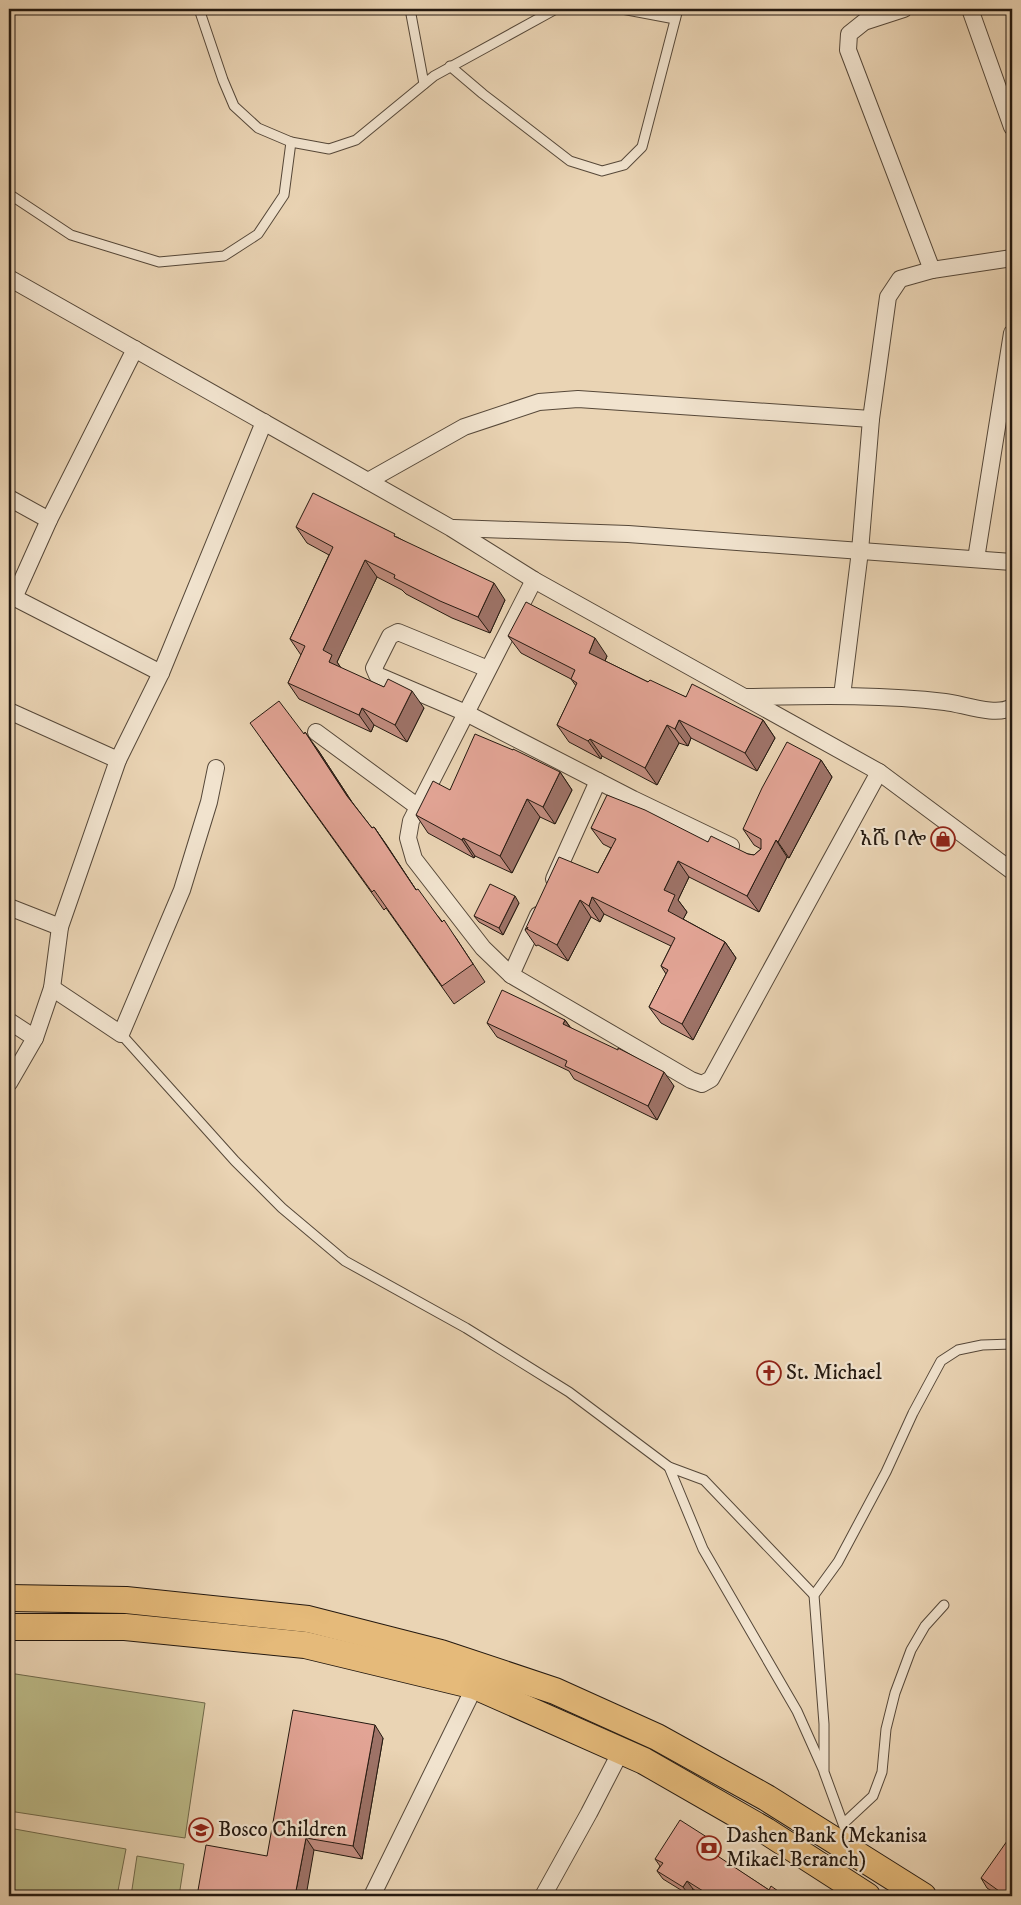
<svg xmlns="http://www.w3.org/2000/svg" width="1021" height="1905" font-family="'IM FELL DW Pica','Noto Serif Ethiopic',serif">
  <rect width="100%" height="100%" fill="#ead4b4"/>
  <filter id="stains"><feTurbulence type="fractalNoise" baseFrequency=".004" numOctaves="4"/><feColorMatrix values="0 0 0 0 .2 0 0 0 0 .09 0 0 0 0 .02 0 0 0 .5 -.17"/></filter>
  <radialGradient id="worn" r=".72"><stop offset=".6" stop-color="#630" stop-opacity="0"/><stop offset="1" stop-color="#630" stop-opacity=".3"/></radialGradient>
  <g fill="#bcbb89" stroke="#706a4c">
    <path d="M 9,1673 L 205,1703 L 185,1838 L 9,1811 Z"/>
    <path d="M 9,1828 L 126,1849 L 117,1896 L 9,1896 Z"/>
    <path d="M 137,1856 L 184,1864 L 179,1896 L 131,1896 Z"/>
  </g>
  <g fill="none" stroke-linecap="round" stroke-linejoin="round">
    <g stroke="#564839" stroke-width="11">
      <g id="lane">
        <path d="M 199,9 L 223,80 L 234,106 L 258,128 L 291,142 L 329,149 L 356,140 L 434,76 L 556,9"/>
        <path d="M 410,9 L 424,84"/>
        <path d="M 622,9 L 675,19"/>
        <path d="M 450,66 L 483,94 L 570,161 L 602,171 L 624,165 L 642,147 L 678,9"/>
        <path d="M 9,194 L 71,235 L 159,262 L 224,256 L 258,234 L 284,195 L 291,142"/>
        <path d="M 121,1034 L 235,1161 L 282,1208 L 345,1261 L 466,1328 L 569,1392 L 669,1467 L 704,1480 L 814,1595"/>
        <path d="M 669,1467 L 703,1549 L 797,1711 L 823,1769"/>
        <path d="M 844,1823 L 873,1796 L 882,1772 L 886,1729 L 895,1693 L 911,1650 L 925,1626 L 944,1605"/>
        <path d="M 850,1843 L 824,1772 L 824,1724 L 814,1595 L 838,1562 L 886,1472 L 913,1413 L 941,1361 L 958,1350 L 982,1345 L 1012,1344"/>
      </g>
    </g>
    <g stroke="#564839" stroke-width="18">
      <g id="street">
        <path d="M 904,9 L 864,22 L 849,34 L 848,50 L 932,270"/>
        <path d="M 970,9 L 1012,127"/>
        <path d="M 9,278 L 451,528 L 534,580 L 879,772 L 1012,871"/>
        <path d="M 368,481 L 464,427 L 539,402 L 578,399 L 871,419"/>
        <path d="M 9,498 L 49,520"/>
        <path d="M 454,528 L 628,534 L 1012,562"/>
        <path d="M 976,559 L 1012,333"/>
        <path d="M 534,580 L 411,821 L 408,838 L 414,859 L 483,948 L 511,975 L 691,1080 L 702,1084 L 711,1079 L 879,772"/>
        <path d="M 9,595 L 161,673"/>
        <path d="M 14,598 L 49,520 L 135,349"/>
        <path d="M 488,669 L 398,632 L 390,636 L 374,668 L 377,675 L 466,713 L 633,799 L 731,846"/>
        <path d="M 842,696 L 860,551 L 871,419 L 888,297 L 900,279 L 932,270 L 1012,258"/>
        <path d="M 746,697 C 812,696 879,694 945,702 C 963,704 996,717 1012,707"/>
        <path d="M 9,711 L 118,760"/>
        <path d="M 316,732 L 418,807"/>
        <path d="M 554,879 L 598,781"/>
        <path d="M 9,907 L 60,927"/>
        <path d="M 511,975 L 538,915"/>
        <path d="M 52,988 L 121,1034 L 182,890 L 209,802 L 216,768"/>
        <path d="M 9,1021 L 35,1038"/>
        <path d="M 9,1083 L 35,1038 L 52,988 L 60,927 L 118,760 L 161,673 L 264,422"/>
        <path d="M 372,1896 L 475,1686"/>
        <path d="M 543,1896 L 589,1813 L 621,1751"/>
      </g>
    </g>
    <g stroke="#241910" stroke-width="28">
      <g id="primary">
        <path d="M 9,1598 L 126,1600 L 308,1619 L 441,1653 L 555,1691 L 657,1737 L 767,1798 L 923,1896"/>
        <path d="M 9,1627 L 125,1627 L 305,1645 L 475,1686 L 644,1761 L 766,1831 L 867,1896"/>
      </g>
    </g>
    <use href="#lane" stroke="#f1e3ce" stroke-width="9"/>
    <use href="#street" stroke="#f1e3ce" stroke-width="16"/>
    <use href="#primary" stroke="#e5ba7a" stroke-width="26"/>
  </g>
  <g fill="#c28d80" stroke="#241910">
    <path d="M 296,527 L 397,537 L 505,600 L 490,633 L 452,618 L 406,594 L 402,590 L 377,577 L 337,662 L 341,668 L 424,708 L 407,742 L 374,725 L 371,732 L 299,699 L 288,683 L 301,655 L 290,639 L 329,555 L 307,543 Z"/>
    <path d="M 508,636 L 607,656 L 605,661 L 648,682 L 686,697 L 763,720 L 775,738 L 757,771 L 691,738 L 688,746 L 679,743 L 657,785 L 602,756 L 601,759 L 569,742 L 557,725 L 576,686 L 571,679 L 521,653 Z"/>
    <path d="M 304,734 L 318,750 L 352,802 L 372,828 L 374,827 L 416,890 L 456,938 L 485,982 L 454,1004 L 386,908 L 384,910 L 262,740 Z"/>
    <path d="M 821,760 L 832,777 L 789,858 L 787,857 L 759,912 L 689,877 L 678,900 L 687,912 L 683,919 L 725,942 L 736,958 L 693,1040 L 661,1023 L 649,1007 L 666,974 L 661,966 L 671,946 L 604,914 L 600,922 L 591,917 L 568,961 L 538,945 L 536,946 L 525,930 L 598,873 L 611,848 L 603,844 L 591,828 L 708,842 L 748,854 L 754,855 L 761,849 L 754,845 L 743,829 Z"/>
    <path d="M 560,772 L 572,790 L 555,824 L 540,817 L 512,873 L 475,856 L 474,858 L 428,833 L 416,815 L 450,790 Z"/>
    <path d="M 519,903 L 503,935 L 479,922 L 474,916 Z"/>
    <path d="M 565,1020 L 571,1028 L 674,1086 L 657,1120 L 574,1079 L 569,1071 L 497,1037 L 487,1023 Z"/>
    <path d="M 383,1738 L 362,1859 L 314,1850 L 267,1856 Z"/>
    <path d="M 713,1841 L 718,1850 L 715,1855 L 769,1890 L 785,1896 L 704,1896 L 693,1889 L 689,1895 L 663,1879 L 657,1871 L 660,1866 L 655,1859 Z"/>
    <path d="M 981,1878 L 1012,1896 L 999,1896 L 987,1888 Z"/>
  </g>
  <g fill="#9e7368" stroke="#241910">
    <path d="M 365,560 L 377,577 L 337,662 L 343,671 L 329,662 L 323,650 Z"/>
    <path d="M 494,583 L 505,600 L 490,633 L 478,617 Z"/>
    <path d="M 595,638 L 607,656 L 601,670 L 589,653 Z"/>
    <path d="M 412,691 L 424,708 L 407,742 L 395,725 Z"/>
    <path d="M 362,708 L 374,725 L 371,732 L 359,715 Z"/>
    <path d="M 679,720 L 691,738 L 688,746 L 675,729 Z"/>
    <path d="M 763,720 L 775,738 L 757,771 L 745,753 Z"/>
    <path d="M 667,725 L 679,743 L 657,785 L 645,768 Z"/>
    <path d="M 305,732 L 318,750 L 359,813 L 347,796 Z"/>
    <path d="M 590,739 L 602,756 L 601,759 L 588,741 Z"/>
    <path d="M 821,760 L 832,777 L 789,858 L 778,842 Z"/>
    <path d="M 560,772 L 572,790 L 555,824 L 543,807 Z"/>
    <path d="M 527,799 L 540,817 L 512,873 L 500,856 Z"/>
    <path d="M 374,827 L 386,844 L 428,908 Z"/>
    <path d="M 463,838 L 475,856 L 474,858 L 462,840 Z"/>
    <path d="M 776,840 L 787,857 L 759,912 L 747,896 Z"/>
    <path d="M 678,861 L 689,877 L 678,900 L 687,912 L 679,927 L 668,911 L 664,890 Z"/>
    <path d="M 515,896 L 519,903 L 503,935 L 499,928 Z"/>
    <path d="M 592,897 L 604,914 L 600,922 L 589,906 Z"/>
    <path d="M 580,900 L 591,917 L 568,961 L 557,945 Z"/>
    <path d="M 725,942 L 736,958 L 693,1040 L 682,1024 Z"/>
    <path d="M 565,1020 L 574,1033 L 563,1024 Z"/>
    <path d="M 664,1072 L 674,1086 L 657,1120 L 648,1106 Z"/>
    <path d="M 375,1725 L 383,1738 L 362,1859 L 353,1846 Z"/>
    <path d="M 306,1838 L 314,1850 L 306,1896 L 295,1896 Z"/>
    <path d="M 713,1841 L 718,1850 L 713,1858 L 707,1849 Z"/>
    <path d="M 687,1881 L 693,1889 L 689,1895 L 683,1887 Z"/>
  </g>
  <g fill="#e2a495" stroke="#241910">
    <path d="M 313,493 L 395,534 L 394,536 L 494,583 L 478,617 L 440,601 L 394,578 L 395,575 L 365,560 L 323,650 L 332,655 L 329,662 L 384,687 L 388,679 L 412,691 L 395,725 L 362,708 L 359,715 L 288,683 L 305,646 L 290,639 L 333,547 L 296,527 Z"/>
    <path d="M 526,602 L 595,638 L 589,653 L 648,682 L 650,680 L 686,697 L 692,684 L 763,720 L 745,753 L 679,720 L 675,729 L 667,725 L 645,768 L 590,739 L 588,741 L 557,725 L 577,683 L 571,679 L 575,670 L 508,636 Z"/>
    <path d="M 279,701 L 304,734 L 305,732 L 347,796 L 372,828 L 374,827 L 416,890 L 418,889 L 442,922 L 444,920 L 473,964 L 442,986 L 374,890 L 372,892 L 250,723 Z"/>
    <path d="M 475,734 L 513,750 L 513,749 L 560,772 L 543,807 L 527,799 L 500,856 L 463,838 L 462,840 L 416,815 L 433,781 L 450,790 Z"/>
    <path d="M 787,742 L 821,760 L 778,842 L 776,840 L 747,896 L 678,861 L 664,890 L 675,895 L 668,911 L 725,942 L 682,1024 L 649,1007 L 668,970 L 661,966 L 675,938 L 592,897 L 589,906 L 580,900 L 557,945 L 527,929 L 528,927 L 525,930 L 559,857 L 598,873 L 616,839 L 591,828 L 607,795 L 645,810 L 708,842 L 711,836 L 748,854 L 754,855 L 761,849 L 761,839 L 743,829 L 762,788 Z"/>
    <path d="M 490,884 L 515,896 L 499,928 L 474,916 Z"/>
    <path d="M 502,990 L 565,1020 L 563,1024 L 618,1050 L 618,1048 L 664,1072 L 648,1106 L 565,1066 L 567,1061 L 487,1023 Z"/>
    <path d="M 293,1710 L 375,1725 L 353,1846 L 306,1838 L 295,1896 L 197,1896 L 206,1845 L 267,1856 Z"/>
    <path d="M 680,1820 L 713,1841 L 707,1849 L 769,1890 L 771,1886 L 785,1896 L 711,1896 L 687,1881 L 683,1887 L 657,1871 L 663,1863 L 655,1859 Z"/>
    <path d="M 1012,1834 L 1012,1896 L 1006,1896 L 981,1878 Z"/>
  </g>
  <defs>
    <g id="shop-ring" transform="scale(1.25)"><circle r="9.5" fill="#f1e3ce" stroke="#8f2418" stroke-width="1.5"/><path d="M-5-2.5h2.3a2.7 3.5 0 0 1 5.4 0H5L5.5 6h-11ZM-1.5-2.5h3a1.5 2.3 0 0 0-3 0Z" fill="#8f2418"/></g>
    <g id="church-ring" transform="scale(1.25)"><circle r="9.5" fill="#f1e3ce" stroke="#8f2418" stroke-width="1.5"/><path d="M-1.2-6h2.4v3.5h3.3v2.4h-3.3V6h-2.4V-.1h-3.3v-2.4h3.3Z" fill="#8f2418"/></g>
    <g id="school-ring" transform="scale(1.25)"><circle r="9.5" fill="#f1e3ce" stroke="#8f2418" stroke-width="1.5"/><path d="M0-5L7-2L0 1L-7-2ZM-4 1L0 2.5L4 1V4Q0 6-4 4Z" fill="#8f2418"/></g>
    <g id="bank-ring" transform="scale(1.25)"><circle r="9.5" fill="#f1e3ce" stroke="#8f2418" stroke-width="1.5"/><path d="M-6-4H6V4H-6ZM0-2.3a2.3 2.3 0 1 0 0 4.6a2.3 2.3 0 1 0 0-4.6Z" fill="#8f2418"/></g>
  </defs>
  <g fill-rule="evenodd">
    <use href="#shop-ring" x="943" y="839"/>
    <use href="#church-ring" x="769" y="1373"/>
    <use href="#school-ring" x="201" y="1830"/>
    <use href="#bank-ring" x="709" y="1848"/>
  </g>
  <g text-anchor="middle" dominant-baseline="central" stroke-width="4.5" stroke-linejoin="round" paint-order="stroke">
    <g font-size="21" fill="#241910" stroke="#f1e3ce" text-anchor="start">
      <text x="926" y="839" text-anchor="end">አሼ ቦሎ</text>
      <text x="786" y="1373">St. Michael</text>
      <text x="218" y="1830">Bosco Children</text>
      <text x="726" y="1836">Dashen Bank (Mekanisa<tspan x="726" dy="24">Mikael Beranch)</tspan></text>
    </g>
  </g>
  <rect width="1021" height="1905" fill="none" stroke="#ead4b4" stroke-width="30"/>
  <rect x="10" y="10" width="1001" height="1885" fill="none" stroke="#241910" stroke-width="2.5"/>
  <rect x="15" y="15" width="991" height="1875" fill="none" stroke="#241910"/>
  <rect width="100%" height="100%" filter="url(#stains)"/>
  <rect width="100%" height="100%" fill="url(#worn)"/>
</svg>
